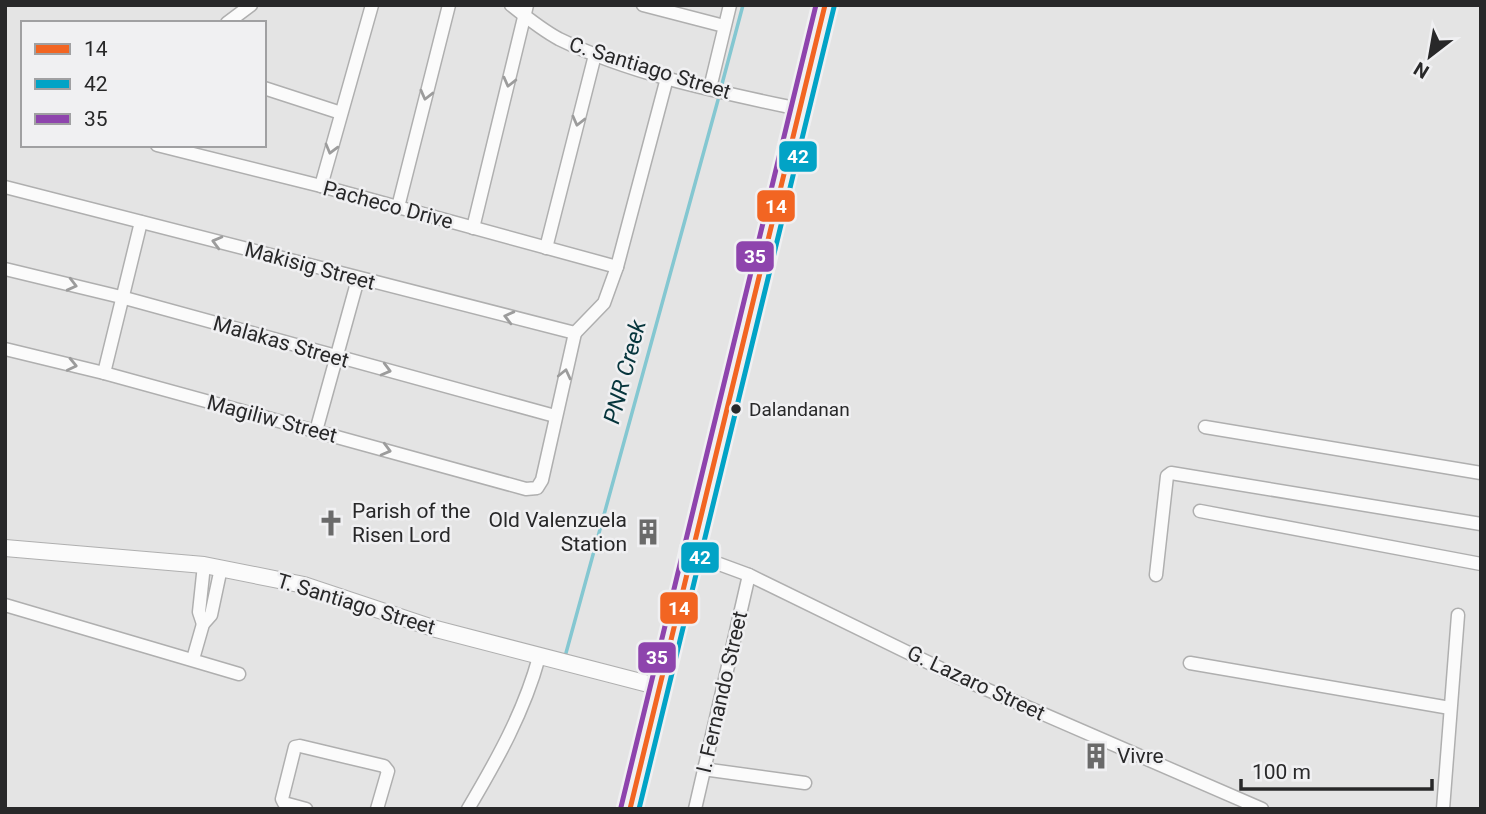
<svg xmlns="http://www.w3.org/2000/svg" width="1486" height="814" font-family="Roboto,sans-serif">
  <rect width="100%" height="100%" fill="#e4e4e4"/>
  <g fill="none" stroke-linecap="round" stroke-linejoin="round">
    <g stroke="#84c7d1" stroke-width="3.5">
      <path d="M 722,84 L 743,5"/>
      <path d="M 566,653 L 718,100"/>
    </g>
    <g stroke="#afafaf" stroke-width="15">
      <g id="minor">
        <path d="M 511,5 C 526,17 542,30 559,39 C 633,75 719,92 799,109"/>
        <path d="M 643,5 L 724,26"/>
        <path d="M 227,23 L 251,5"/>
        <path d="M 264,88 L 341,113"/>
        <path d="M 710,88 L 730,5"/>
        <path d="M 157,145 L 321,186 L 617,267"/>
        <path d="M 321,186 L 372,5"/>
        <path d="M 5,187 L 575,333"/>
        <path d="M 398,207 L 449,5"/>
        <path d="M 473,228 L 527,5"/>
        <path d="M 546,248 L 595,55"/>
        <path d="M 5,269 L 121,297 L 555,416"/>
        <path d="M 575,333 L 604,303 L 617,267 L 667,78"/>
        <path d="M 5,349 L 104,373 L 526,489 L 537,488 L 542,480 L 575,333"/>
        <path d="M 104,373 L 141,222"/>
        <path d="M 1205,427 L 1481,473"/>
        <path d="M 316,431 L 358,279"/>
        <path d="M 1200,511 L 1481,564"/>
        <path d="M 692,554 L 749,575 L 958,677 L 1262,809"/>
        <path d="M 1156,575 L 1167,476 L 1171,473 L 1481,524"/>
        <path d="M 5,605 L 239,674"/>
        <path d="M 203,624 L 199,612 L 204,565"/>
        <path d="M 193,659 L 203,624 L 211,615 L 221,568"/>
        <path d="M 1190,663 L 1450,708"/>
        <path d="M 703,769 L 805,783"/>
        <path d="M 306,809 L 284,803 L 282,799 L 295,747 L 300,746 L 384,766 L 388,771 L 377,809"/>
        <path d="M 468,809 C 497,760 524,712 539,657"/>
        <path d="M 695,809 L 749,575"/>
        <path d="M 1443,809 L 1458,615"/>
      </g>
    </g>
    <g stroke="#afafaf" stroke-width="18">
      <path id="major" d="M 5,548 L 204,565 L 304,585 L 436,629 L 660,687"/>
    </g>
    <g stroke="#afafaf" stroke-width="20">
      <path id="highway" d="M 630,809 L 825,5"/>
    </g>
    <use href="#minor" stroke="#fbfbfb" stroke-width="12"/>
    <use href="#major" stroke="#fbfbfb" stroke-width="16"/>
    <use href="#highway" stroke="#fbfbfb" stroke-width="18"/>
    <g stroke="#f0f0f2" stroke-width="10">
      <path id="bus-1" d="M 630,809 L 825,5"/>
    </g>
    <g stroke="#f0f0f2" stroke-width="10">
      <path id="bus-2" d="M 639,809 L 834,7"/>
    </g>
    <g stroke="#f0f0f2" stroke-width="10">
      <path id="bus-3" d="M 621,807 L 816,5"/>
    </g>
    <use href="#bus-1" stroke="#f26522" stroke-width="5"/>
    <use href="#bus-2" stroke="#02a3c6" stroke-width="5"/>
    <use href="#bus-3" stroke="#8e44ad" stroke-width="5"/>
  </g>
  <defs><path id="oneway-chevron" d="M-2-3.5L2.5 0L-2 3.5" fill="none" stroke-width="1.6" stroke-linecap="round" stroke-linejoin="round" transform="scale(1.75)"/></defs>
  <g stroke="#9c9c9c">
    <use href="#oneway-chevron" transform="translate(509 82) rotate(104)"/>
    <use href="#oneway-chevron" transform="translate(426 95) rotate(104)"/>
    <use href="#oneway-chevron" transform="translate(578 121) rotate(104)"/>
    <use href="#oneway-chevron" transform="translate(331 149) rotate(105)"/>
    <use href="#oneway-chevron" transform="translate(217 242) rotate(-165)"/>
    <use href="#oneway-chevron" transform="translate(72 285) rotate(14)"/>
    <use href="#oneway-chevron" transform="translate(509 317) rotate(-166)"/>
    <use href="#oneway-chevron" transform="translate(72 365) rotate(13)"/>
    <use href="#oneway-chevron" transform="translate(386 370) rotate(15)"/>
    <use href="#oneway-chevron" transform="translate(565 374) rotate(-77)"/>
    <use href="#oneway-chevron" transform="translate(386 450) rotate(15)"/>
  </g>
  <defs>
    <g id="church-bare" transform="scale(2.1)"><path d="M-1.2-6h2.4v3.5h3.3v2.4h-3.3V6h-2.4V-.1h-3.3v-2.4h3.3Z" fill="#6a6a6a" stroke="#f0f0f2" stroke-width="2.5" paint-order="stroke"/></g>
    <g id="building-bare" transform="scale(2.1)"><path d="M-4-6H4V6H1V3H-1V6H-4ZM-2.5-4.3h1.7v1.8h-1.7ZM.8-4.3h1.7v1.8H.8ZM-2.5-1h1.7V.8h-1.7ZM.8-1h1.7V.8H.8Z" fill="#6a6a6a" stroke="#f0f0f2" stroke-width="2.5" paint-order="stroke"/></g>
  </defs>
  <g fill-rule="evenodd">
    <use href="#church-bare" x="331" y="523"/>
    <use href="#building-bare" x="648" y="532"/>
    <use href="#building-bare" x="1096" y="756"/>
  </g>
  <circle fill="#282829" stroke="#f0f0f2" stroke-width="2.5" cx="736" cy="409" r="6"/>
  <g text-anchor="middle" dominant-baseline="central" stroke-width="5" stroke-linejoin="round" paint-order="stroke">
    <g font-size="19" fill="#282829" stroke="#f0f0f2" text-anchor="start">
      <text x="749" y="409">Dalandanan</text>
    </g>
    <g font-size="21" fill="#282829" stroke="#f0f0f2">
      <text transform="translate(650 68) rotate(17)">C. Santiago Street</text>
      <text transform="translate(388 205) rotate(15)">Pacheco Drive</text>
      <text transform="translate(310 266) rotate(15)">Makisig Street</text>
      <text transform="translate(281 342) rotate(16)">Malakas Street</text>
      <text transform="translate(272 419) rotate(15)">Magiliw Street</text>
      <text transform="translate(356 604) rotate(17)">T. Santiago Street</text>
      <text transform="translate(976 683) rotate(25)">G. Lazaro Street</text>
      <text transform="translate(722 692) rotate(-77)">I. Fernando Street</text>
    </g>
    <g font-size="21" fill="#282829" stroke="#f0f0f2" text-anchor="start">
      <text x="352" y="511">Parish of the<tspan x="352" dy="24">Risen Lord</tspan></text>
      <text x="627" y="520" text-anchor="end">Old Valenzuela<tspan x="627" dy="24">Station</tspan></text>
      <text x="1117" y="756">Vivre</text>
    </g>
    <g font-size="23" font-style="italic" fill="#06353c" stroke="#f0f0f2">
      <text transform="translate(625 372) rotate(-75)">PNR Creek</text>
    </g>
  </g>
  <g stroke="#f0f0f2" stroke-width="2.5">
    <rect x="778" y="140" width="40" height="33" rx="7" fill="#02a3c6"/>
    <rect x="756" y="189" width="40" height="34" rx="7" fill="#f26522"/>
    <rect x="735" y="240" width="40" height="33" rx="7" fill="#8e44ad"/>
    <rect x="680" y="541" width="40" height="33" rx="7" fill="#02a3c6"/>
    <rect x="659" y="591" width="40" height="34" rx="7" fill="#f26522"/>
    <rect x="637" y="641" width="40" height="33" rx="7" fill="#8e44ad"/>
  </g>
  <g font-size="19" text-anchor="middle" font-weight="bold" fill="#fff">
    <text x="798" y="163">42</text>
    <text x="776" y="213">14</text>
    <text x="755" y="263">35</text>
    <text x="700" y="564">42</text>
    <text x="679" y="615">14</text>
    <text x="657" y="664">35</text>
  </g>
  <rect width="1486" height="814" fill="none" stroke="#282829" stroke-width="14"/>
  <rect x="21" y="21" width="245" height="126" fill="#f0f0f2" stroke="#a0a0a2" stroke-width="2"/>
  <rect x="35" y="44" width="35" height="10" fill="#f26522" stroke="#a0a0a2" stroke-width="2"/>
  <text x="84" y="56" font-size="21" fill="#282829">14</text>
  <rect x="35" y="79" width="35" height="10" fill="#02a3c6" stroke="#a0a0a2" stroke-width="2"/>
  <text x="84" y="91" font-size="21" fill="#282829">42</text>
  <rect x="35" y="114" width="35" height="10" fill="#8e44ad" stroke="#a0a0a2" stroke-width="2"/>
  <text x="84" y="126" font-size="21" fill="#282829">35</text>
  <g transform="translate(1430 56) rotate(211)" stroke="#f0f0f2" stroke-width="5" paint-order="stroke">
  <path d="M0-5L12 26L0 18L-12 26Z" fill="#282829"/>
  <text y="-10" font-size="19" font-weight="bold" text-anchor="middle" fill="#282829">N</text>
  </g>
  <path d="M1241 779v10h191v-10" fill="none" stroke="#282829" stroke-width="3.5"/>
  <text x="1252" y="779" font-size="21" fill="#282829" stroke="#f0f0f2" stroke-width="5" paint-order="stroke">100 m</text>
</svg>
